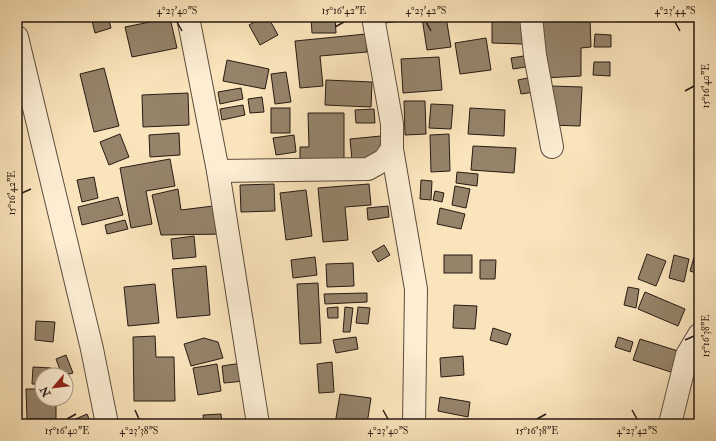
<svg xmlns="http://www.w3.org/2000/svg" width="716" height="441" font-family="'IM FELL Double Pica',serif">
  <rect width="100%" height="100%" fill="#fae4bb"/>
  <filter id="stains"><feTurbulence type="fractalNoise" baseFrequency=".005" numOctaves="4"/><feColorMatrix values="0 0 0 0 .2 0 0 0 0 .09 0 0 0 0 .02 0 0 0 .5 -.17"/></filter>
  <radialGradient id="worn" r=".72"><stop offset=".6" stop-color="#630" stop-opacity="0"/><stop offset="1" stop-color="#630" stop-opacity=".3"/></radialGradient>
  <g fill="#95836a" stroke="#281a13">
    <path d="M 91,17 L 108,17 L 111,28 L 95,33 Z"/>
    <path d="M 264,17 L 268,17 L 278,35 L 260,45 L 249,25 Z"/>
    <path d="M 311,17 L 335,17 L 336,33 L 312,33 Z"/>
    <path d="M 384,17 L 446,17 L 451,47 L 427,50 L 422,18 L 385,23 Z"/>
    <path d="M 170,18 L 177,48 L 132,57 L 125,27 Z"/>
    <path d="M 590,19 L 591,47 L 581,48 L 581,76 L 544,78 L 542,20 Z"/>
    <path d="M 492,20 L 523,20 L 523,44 L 492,43 Z"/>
    <path d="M 366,34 L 367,52 L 320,56 L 323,86 L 300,88 L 295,41 Z"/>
    <path d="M 595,34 L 611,35 L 611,47 L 594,47 Z"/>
    <path d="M 486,38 L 491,70 L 460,74 L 455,43 Z"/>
    <path d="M 530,55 L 532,66 L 513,69 L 511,58 Z"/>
    <path d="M 439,57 L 442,90 L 403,93 L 401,59 Z"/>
    <path d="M 227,60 L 269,69 L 265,89 L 223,81 Z"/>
    <path d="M 594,62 L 610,62 L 610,76 L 593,75 Z"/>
    <path d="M 104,68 L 119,126 L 94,132 L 80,74 Z"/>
    <path d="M 286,72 L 291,102 L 275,104 L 271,74 Z"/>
    <path d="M 532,77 L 535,92 L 521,94 L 518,80 Z"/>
    <path d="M 326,80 L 372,82 L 371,107 L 325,105 Z"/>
    <path d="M 551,86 L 582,87 L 580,126 L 549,125 Z"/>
    <path d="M 241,88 L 243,99 L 220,104 L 218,92 Z"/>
    <path d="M 188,93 L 189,125 L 143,127 L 142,95 Z"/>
    <path d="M 262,97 L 264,112 L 250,113 L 248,99 Z"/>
    <path d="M 404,101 L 425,101 L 426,134 L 405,135 Z"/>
    <path d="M 431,104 L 453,105 L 451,129 L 429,128 Z"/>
    <path d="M 243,105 L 245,115 L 222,120 L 220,109 Z"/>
    <rect x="271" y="108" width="19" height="25"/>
    <path d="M 470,108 L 505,110 L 504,136 L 468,134 Z"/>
    <path d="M 374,109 L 375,123 L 356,123 L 355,110 Z"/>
    <path d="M 308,113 L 344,113 L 344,166 L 300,166 L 300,147 L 309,147 Z"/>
    <path d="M 179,133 L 180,155 L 150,157 L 149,135 Z"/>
    <path d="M 120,134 L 129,157 L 109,165 L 100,142 Z"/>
    <path d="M 449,134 L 450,171 L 431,172 L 430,135 Z"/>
    <path d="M 294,135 L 296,152 L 276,155 L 273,138 Z"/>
    <path d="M 381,136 L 383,158 L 352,160 L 350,139 Z"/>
    <path d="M 473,146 L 516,148 L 514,173 L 471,170 Z"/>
    <path d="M 170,159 L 175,186 L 146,191 L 152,224 L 131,228 L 120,168 Z"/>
    <path d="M 457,172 L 478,174 L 477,186 L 456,183 Z"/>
    <path d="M 94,177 L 98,198 L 82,202 L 77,180 Z"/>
    <path d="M 421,180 L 432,181 L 431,200 L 420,199 Z"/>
    <path d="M 274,184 L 275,211 L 241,212 L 240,185 Z"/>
    <path d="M 369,184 L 371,205 L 345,207 L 348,240 L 323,242 L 318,188 Z"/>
    <path d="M 455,186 L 470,189 L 466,208 L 452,205 Z"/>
    <path d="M 178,189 L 181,210 L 221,205 L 225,234 L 161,235 L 152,195 Z"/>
    <path d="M 306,190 L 312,236 L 286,240 L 280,193 Z"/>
    <path d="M 435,191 L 444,193 L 442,202 L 433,200 Z"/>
    <path d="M 118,197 L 123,215 L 82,225 L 78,207 Z"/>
    <path d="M 388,206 L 389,217 L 368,220 L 367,208 Z"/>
    <path d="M 440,208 L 465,214 L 461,229 L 437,224 Z"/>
    <path d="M 125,220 L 128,229 L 107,234 L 105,225 Z"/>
    <path d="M 194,236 L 196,257 L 173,259 L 171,239 Z"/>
    <path d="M 384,245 L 390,255 L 378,262 L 372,252 Z"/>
    <path d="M 17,246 L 19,268 L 17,268 Z"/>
    <path d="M 647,254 L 666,261 L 656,286 L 638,279 Z"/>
    <rect x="444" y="255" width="28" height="18"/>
    <path d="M 674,255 L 689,259 L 684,282 L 669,278 Z"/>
    <path d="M 315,257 L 317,275 L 293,278 L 291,260 Z"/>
    <path d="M 694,257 L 699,259 L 699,274 L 690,271 Z"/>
    <path d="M 480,260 L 496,260 L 495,279 L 480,279 Z"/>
    <path d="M 353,263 L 354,286 L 327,287 L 326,264 Z"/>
    <path d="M 206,266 L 210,315 L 177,318 L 172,269 Z"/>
    <path d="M 318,283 L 321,343 L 300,344 L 297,284 Z"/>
    <path d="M 155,284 L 159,323 L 128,326 L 124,287 Z"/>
    <path d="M 628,287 L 639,289 L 636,308 L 624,305 Z"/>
    <path d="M 645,292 L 685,309 L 678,326 L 638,309 Z"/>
    <path d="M 367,293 L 367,302 L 325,304 L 324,294 Z"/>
    <path d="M 454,305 L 477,306 L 475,329 L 453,328 Z"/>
    <path d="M 338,307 L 338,318 L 328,318 L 327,308 Z"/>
    <path d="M 345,307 L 353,308 L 350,332 L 343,332 Z"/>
    <path d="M 358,307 L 370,308 L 368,324 L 356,323 Z"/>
    <path d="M 36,321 L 55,322 L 53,342 L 35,340 Z"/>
    <path d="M 493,328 L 511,334 L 507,345 L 490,340 Z"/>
    <path d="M 155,336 L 156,357 L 174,357 L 175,401 L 134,401 L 133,337 Z"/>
    <path d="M 356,337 L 358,349 L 336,353 L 333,340 Z"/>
    <path d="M 618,337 L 633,342 L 630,352 L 615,347 Z"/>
    <path d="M 204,338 L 218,342 L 223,358 L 191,366 L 184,344 Z"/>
    <path d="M 640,339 L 678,351 L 671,372 L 633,360 Z"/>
    <path d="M 66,355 L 73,373 L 66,375 L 62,375 L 56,359 Z"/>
    <path d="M 463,356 L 464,375 L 441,377 L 440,358 Z"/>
    <path d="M 332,362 L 334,392 L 319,393 L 317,364 Z"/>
    <path d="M 242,363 L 245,381 L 224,383 L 222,366 Z"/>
    <path d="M 217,364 L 221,391 L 198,395 L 193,368 Z"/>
    <path d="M 33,367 L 51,368 L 51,375 L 42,375 L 42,384 L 32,384 Z"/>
    <path d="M 26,389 L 42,389 L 42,399 L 56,399 L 56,419 L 27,419 Z"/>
    <path d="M 340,394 L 371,398 L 367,424 L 335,424 Z"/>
    <path d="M 440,397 L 470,402 L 468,417 L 438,411 Z"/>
    <path d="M 87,414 L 91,424 L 72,424 L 71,421 Z"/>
    <path d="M 221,414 L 222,424 L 204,424 L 203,415 Z"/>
    <path d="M 66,420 L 67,424 L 39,424 L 39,423 Z"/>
  </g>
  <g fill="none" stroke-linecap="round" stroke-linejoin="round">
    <g stroke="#5c4c3d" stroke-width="24">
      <g id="minor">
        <path d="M 188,17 L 218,171 L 258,424"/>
        <path d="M 531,17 L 535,55 L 552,147"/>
        <path d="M 17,37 L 92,349 L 107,424"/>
        <path d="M 392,149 L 416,289 L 414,424"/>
        <path d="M 218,171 L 368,169 L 384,160 L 392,149 L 392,124 L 373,17"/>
        <path d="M 670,424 L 687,355 L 699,335"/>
      </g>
    </g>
    <use href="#minor" stroke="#fcedd3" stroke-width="22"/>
  </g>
  <path fill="none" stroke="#281a13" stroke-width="1.5" d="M 177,22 L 182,31M 426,22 L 431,31M 675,22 L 680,31M 335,27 L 344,22M 685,91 L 694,86M 22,193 L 31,189M 685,340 L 694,336M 135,410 L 139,419M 383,410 L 388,419M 632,410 L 637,419M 67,419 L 76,414M 537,419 L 546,414"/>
  <rect width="716" height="441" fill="none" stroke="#fae4bb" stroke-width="44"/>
  <g transform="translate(54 387) rotate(242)"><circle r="19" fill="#fcedd3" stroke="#a79986"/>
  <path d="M0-3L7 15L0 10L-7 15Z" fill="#8f2418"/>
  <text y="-6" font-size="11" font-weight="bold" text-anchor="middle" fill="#281a13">N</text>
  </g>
  <rect x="22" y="22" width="672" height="397" fill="none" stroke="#281a13" stroke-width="1.5"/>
  <g font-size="10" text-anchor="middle" fill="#281a13">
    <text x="177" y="14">4°23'40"S</text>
    <text x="344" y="14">15°16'42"E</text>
    <text x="426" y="14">4°23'42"S</text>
    <text x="675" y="14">4°23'44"S</text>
    <text transform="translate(705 86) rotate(-90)" y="4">15°16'40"E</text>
    <text transform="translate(11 193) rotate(-90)" y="4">15°16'42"E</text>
    <text transform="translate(705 336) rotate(-90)" y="4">15°16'38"E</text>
    <text x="67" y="434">15°16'40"E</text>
    <text x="139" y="434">4°23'38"S</text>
    <text x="388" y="434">4°23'40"S</text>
    <text x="537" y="434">15°16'38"E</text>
    <text x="637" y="434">4°23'42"S</text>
  </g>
  <rect width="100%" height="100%" filter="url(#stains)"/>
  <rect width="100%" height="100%" fill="url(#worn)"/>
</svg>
